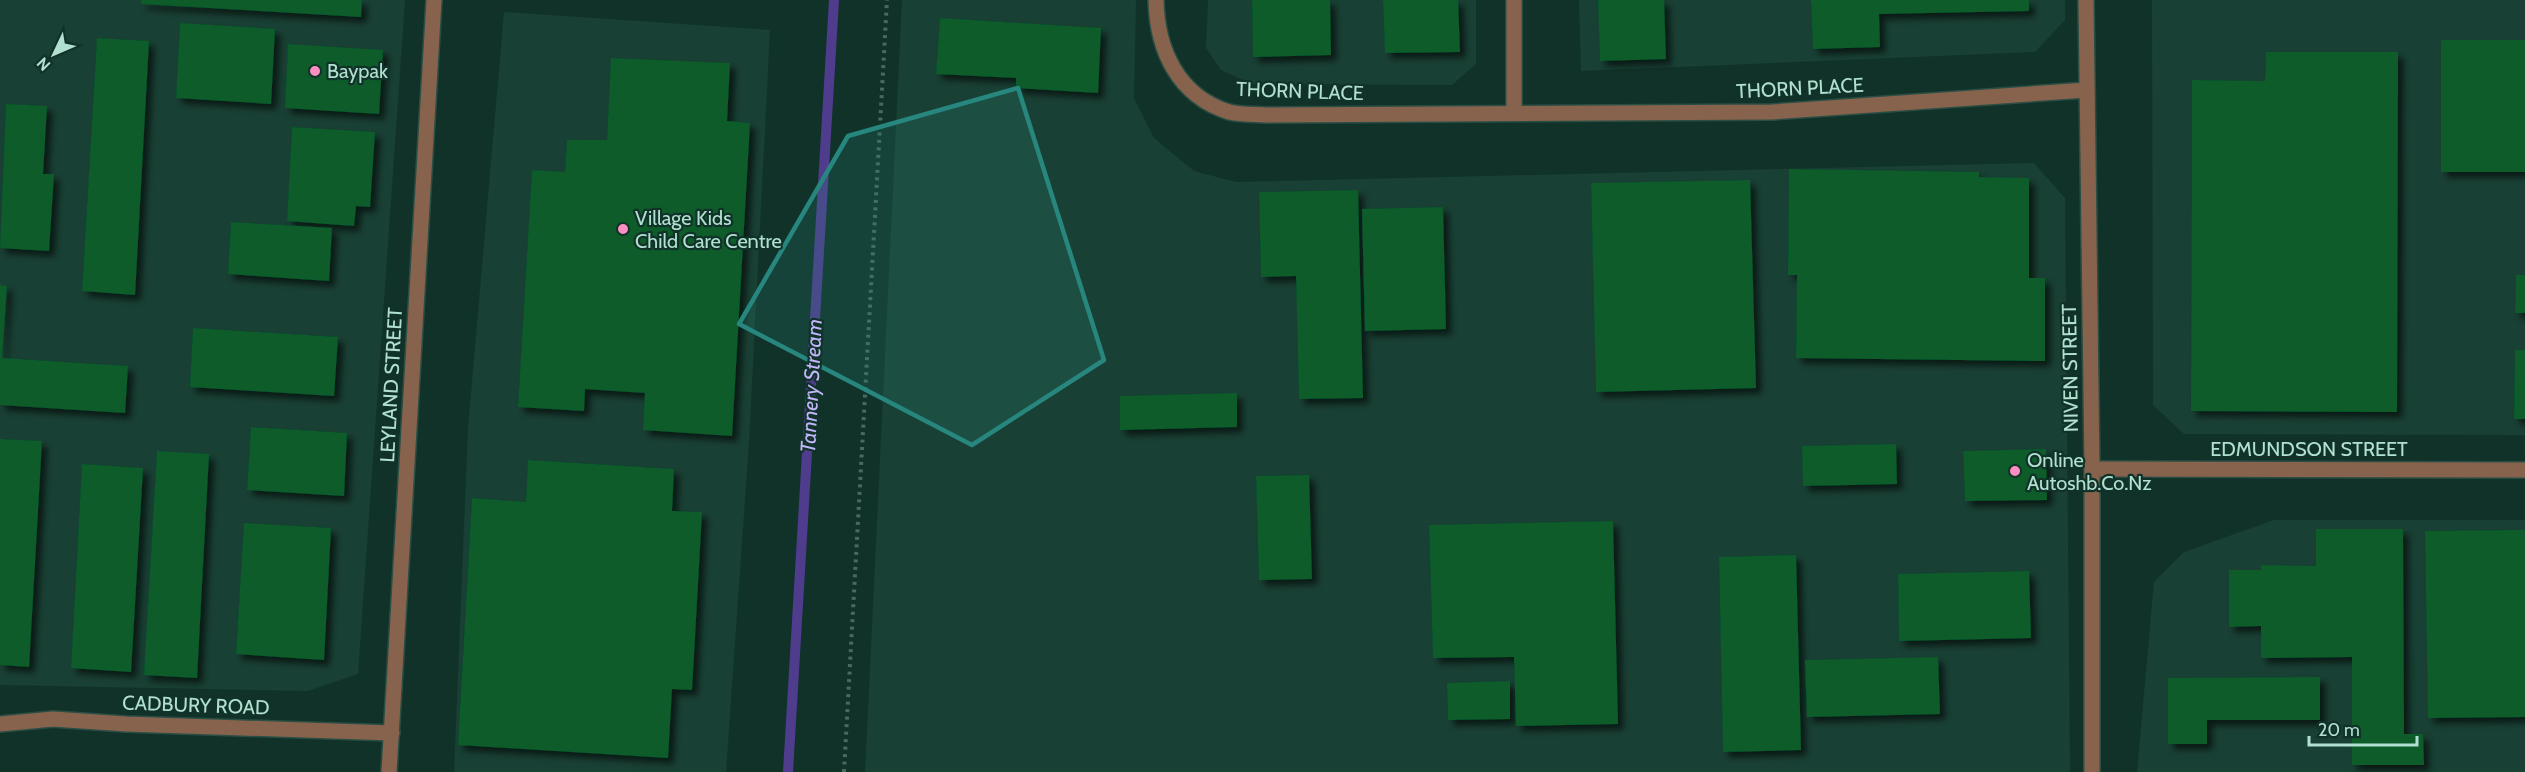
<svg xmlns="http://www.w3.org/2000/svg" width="2525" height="772" font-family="Cabin,sans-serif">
  <defs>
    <filter id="shadow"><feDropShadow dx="5.5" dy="5.5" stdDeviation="3" flood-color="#0009"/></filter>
  </defs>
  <rect width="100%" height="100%" fill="#113229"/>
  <g fill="#194034">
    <path d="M 0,0 L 405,0 L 358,674 L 308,691 L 0,685 Z"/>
    <path d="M 902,0 L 1136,0 L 1134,98 L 1154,138 L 1194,171 L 1236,182 L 2034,163 L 2065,198 L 2070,772 L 865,772 Z"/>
    <path d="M 1208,0 L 1476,0 L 1476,64 L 1452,85 L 1252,84 L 1221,70 L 1206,48 Z"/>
    <path d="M 1579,0 L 2065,0 L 2065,20 L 2035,52 L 1581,71 Z"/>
    <path d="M 2152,0 L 2525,0 L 2525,435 L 2184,434 L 2153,405 Z"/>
    <path d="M 504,12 L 770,30 L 749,442 L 726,772 L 454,772 L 468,428 Z"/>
    <path d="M 2274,520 L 2525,520 L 2525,772 L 2137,772 L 2154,582 L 2184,552 Z"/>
  </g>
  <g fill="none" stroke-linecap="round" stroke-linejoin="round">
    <path stroke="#503c8d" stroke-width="10" d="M 788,772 L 834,0"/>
  </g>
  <g fill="#085c2c" filter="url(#shadow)">
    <path d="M 141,0 L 362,0 L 361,17 L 141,4 Z"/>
    <path d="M 1252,0 L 1330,0 L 1331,55 L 1253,57 Z"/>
    <path d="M 1383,0 L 1458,0 L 1460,52 L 1385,53 Z"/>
    <path d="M 1598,0 L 1664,0 L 1666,59 L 1600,61 Z"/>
    <path d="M 1811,0 L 2029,0 L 2029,11 L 1879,14 L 1880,47 L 1813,49 Z"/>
    <path d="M 940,18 L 1101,28 L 1098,93 L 1016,88 L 1016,78 L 936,74 Z"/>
    <path d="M 180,23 L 275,29 L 271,104 L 176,98 Z"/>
    <path d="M 97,38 L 149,41 L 135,295 L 82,291 Z"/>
    <rect x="2441" y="40" width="84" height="132"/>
    <path d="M 288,44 L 383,50 L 379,114 L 285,108 Z"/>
    <path d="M 2266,52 L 2398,52 L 2397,412 L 2191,411 L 2192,80 L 2265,81 Z"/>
    <path d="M 611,58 L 730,63 L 727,121 L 750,123 L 732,436 L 643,430 L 645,393 L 585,389 L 584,411 L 518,407 L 532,170 L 565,172 L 567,140 L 607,140 Z"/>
    <path d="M 6,104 L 47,106 L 43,174 L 54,174 L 49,251 L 0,248 Z"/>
    <path d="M 292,127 L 375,132 L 370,207 L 356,206 L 354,226 L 287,221 Z"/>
    <path d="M 1789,169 L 1979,172 L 1979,177 L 2029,178 L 2029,278 L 2045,278 L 2045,361 L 1796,358 L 1797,275 L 1788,275 Z"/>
    <path d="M 1750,180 L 1756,388 L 1596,392 L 1591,183 Z"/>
    <path d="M 1358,190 L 1363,398 L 1299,399 L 1296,276 L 1261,277 L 1259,192 Z"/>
    <path d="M 1443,207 L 1446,329 L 1365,331 L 1362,209 Z"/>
    <path d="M 231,222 L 332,228 L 329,281 L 228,274 Z"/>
    <path d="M 2516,275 L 2525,275 L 2525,313 L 2515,313 Z"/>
    <path d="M 0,285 L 7,286 L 2,358 L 128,366 L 125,413 L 0,405 Z"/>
    <path d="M 193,328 L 338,337 L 334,396 L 190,387 Z"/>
    <path d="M 2515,350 L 2525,350 L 2525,419 L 2514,419 Z"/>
    <path d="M 1237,393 L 1237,427 L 1120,430 L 1120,396 Z"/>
    <path d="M 251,427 L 347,433 L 344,496 L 247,490 Z"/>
    <path d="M 0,439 L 42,441 L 29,667 L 0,665 Z"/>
    <path d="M 1896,444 L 1897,484 L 1803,486 L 1802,446 Z"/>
    <path d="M 2046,449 L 2047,500 L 1965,501 L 1963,451 Z"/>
    <path d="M 157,451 L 209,454 L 197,678 L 144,675 Z"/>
    <path d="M 528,460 L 674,469 L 672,511 L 702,512 L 692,690 L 672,689 L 668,758 L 458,745 L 472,498 L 526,502 Z"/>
    <path d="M 82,464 L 143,468 L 131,672 L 71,668 Z"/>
    <path d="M 1309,475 L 1312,579 L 1259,580 L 1256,476 Z"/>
    <path d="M 1613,521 L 1618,724 L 1516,726 L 1514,657 L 1433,658 L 1429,525 Z"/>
    <path d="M 244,523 L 331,528 L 324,660 L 236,654 Z"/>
    <path d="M 2316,529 L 2403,529 L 2404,734 L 2423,734 L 2424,765 L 2352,765 L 2352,657 L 2261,658 L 2261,626 L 2229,627 L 2229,570 L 2261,570 L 2261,565 L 2316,566 Z"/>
    <path d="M 2514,530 L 2525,530 L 2525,717 L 2428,718 L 2425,531 Z"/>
    <path d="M 1796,555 L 1801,750 L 1723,752 L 1719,557 Z"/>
    <path d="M 2029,571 L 2031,638 L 1899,641 L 1898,574 Z"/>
    <path d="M 1938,657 L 1940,714 L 1807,717 L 1805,660 Z"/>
    <path d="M 2320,677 L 2320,720 L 2207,720 L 2207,744 L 2168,744 L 2168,678 Z"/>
    <path d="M 1510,681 L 1510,719 L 1448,720 L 1447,683 Z"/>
  </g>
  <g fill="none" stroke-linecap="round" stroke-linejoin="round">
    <g stroke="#2b4e44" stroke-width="18">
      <g id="minor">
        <path d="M 1156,0 C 1157,50 1178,96 1229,112 C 1241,115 1255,114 1267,115 L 1772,112 L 2087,90"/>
        <path d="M 1514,0 L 1514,112"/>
        <path d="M 2086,0 L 2092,469 L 2092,772"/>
        <path d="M 2092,469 L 2525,470"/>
        <path d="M 0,724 L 53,719 L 126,724 L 392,733"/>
        <path d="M 389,772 L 434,0"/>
      </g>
    </g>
    <path stroke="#466b60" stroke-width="4" stroke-dasharray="3 4.5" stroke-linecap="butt" d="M 844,772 L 887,0"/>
    <use href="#minor" stroke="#87624c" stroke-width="15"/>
  </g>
  <path fill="#27867d" fill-opacity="0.2" stroke="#27867d" stroke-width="4.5" stroke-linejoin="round" d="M 1018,88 L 1104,360 L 972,445 L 739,324 L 848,136 Z"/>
  <g fill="#fc8fc2" stroke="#113229" stroke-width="2">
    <circle cx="315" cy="71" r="6"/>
    <circle cx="623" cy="229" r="6"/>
    <circle cx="2015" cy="471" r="6"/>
  </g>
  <g text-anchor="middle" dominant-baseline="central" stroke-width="4.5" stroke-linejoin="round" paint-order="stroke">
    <g font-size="20" fill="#b1e0d0" stroke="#113229" text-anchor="start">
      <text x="327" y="71">Baypak</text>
      <text x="635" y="218">Village Kids<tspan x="635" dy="23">Child Care Centre</tspan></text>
      <text x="2027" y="460">Online<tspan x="2027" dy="23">Autoshb.Co.Nz</tspan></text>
    </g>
    <g font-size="20" fill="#b1e0d0" stroke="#113229">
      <text transform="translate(1800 88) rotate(-3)">THORN PLACE</text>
      <text transform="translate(1300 91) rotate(2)">THORN PLACE</text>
      <text transform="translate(2070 368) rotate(-91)">NIVEN STREET</text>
      <text transform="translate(391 385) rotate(-87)">LEYLAND STREET</text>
      <text x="2309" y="449">EDMUNDSON STREET</text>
      <text transform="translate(196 705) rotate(2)">CADBURY ROAD</text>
    </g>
    <g font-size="21" font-style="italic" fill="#c0b6f9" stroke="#113229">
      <text transform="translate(811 386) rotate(-87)">Tannery Stream</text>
    </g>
  </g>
  <g transform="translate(54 54) rotate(226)" stroke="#113229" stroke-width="4.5" paint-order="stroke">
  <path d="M0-4.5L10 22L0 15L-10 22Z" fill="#b1e0d0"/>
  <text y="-9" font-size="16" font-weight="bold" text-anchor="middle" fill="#b1e0d0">N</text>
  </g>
  <path d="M2309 736v9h108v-9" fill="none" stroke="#b1e0d0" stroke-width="3"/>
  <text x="2318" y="736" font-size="18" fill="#b1e0d0" stroke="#113229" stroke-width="4.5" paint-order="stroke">20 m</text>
</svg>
